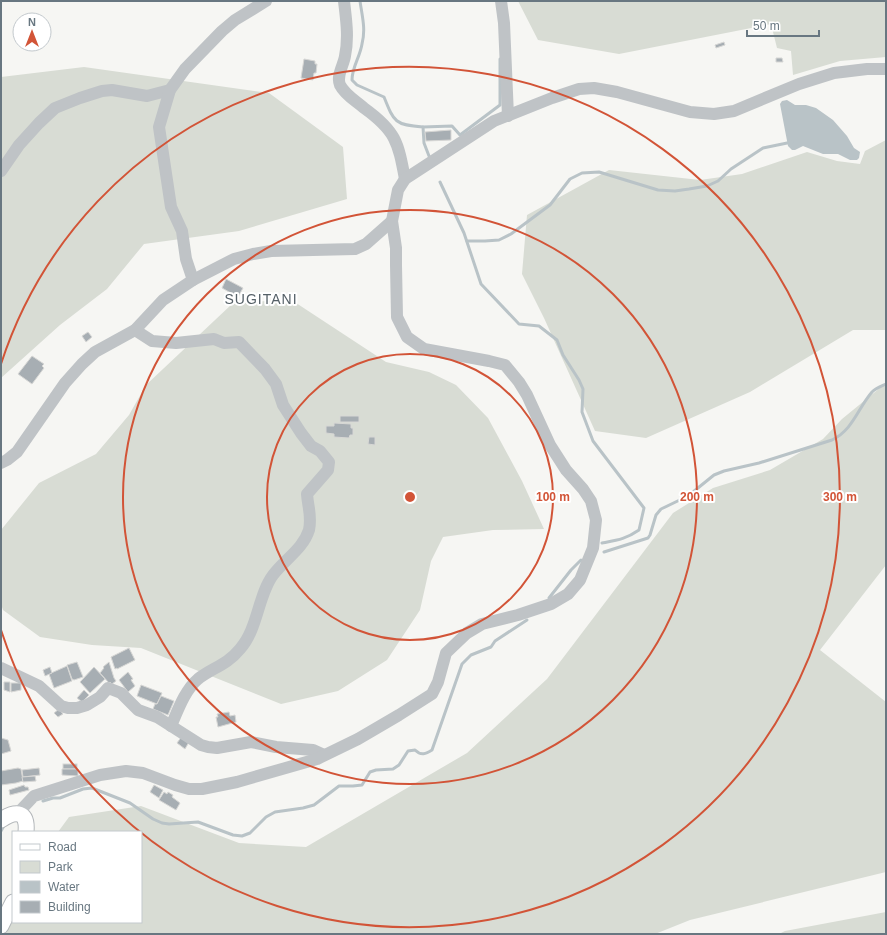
<svg xmlns="http://www.w3.org/2000/svg" width="887" height="935" font-family="Helvetica,sans-serif">
  <rect width="100%" height="100%" fill="#f6f6f3"/>
  <g fill="#d8dcd4">
    <path d="M 518,1 L 886,1 L 886,57 L 840,61 L 793,75 L 791,51 L 777,48 L 771,24 L 619,54 L 538,40 Z"/>
    <path d="M 84,67 L 269,93 L 343,147 L 347,199 L 239,231 L 144,244 L 107,289 L 60,325 L 1,378 L 1,77 Z"/>
    <path d="M 886,140 L 886,330 L 853,330 L 750,392 L 646,438 L 595,431 L 544,318 L 522,274 L 527,215 L 609,170 L 700,180 L 742,174 L 807,152 L 837,161 L 860,164 L 865,151 Z"/>
    <path d="M 290,299 L 386,362 L 429,372 L 456,385 L 488,418 L 522,481 L 544,529 L 493,530 L 443,537 L 431,561 L 420,610 L 387,660 L 338,691 L 281,704 L 141,648 L 92,645 L 40,637 L 3,610 L 1,604 L 1,530 L 39,483 L 96,454 L 129,415 L 146,385 L 232,304 Z"/>
    <path d="M 886,383 L 886,565 L 820,650 L 886,702 L 886,872 L 690,920 L 655,934 L 1,934 L 1,911 L 13,895 L 13,922 L 141,922 L 141,832 L 58,832 L 69,817 L 141,806 L 239,843 L 306,847 L 467,753 L 547,679 L 673,513 L 713,488 L 770,470 L 823,439 L 842,419 Z"/>
    <path d="M 886,912 L 886,934 L 779,934 L 785,931 Z"/>
  </g>
  <path fill="#b9c3c7" d="M 787,100 L 795,105 L 806,105 L 816,108 L 833,120 L 847,136 L 854,148 L 860,152 L 859,158 L 857,160 L 850,160 L 838,154 L 823,154 L 803,146 L 795,150 L 792,150 L 788,146 L 780,104 L 782,101 Z"/>
  <g fill="none" stroke-linecap="round" stroke-linejoin="round">
    <g stroke="#b9c3c7" stroke-width="3">
      <path d="M 360,1 C 362,16 366,29 362,44 C 360,57 352,67 352,80 L 357,85 L 384,97 C 394,122 395,125 423,127 L 424,143 L 429,156"/>
      <path d="M 423,127 L 452,126 L 460,135 L 500,105 L 500,59"/>
      <path d="M 440,182 L 464,233 L 481,284 L 519,324 L 539,326 L 557,340 L 563,355 L 579,380 L 583,389 L 582,412 L 593,441 L 644,508 L 639,530 C 626,539 618,540 602,543"/>
      <path d="M 467,241 L 485,241 L 499,240 L 511,234 L 550,205 L 570,179 L 582,173 L 599,172 L 658,190 L 675,191 L 689,189 L 707,186 L 718,181 L 731,169 L 763,148 L 792,142"/>
      <path d="M 604,552 L 648,538 L 650,535 L 656,515 L 661,509 L 688,496 L 714,475 L 724,471 L 759,463 L 832,440 C 853,430 858,408 872,392 C 876,388 882,386 886,384"/>
      <path d="M 549,598 L 571,570 L 581,560"/>
      <path d="M 43,801 L 53,798 L 60,798 L 83,789 L 92,788 L 130,803 L 153,819 L 162,823 L 169,824 L 198,822 L 233,835 L 242,836 L 250,833 L 266,817 L 275,812 L 303,808 L 314,805 L 339,786 L 353,786 L 362,785 L 370,772 L 376,770 L 393,769 L 399,765 L 408,751 L 415,750 C 421,756 426,754 432,750 L 462,664 L 471,655 L 491,647 L 495,641 L 527,620"/>
      <path d="M 1,831 L 5,824"/>
    </g>
  </g>
  <g fill="#a7aeb3" stroke="#d7d7d5">
    <path d="M 724,42 L 725,45 L 716,48 L 715,45 Z"/>
    <path d="M 776,58 L 782,58 L 783,62 L 776,62 Z"/>
    <path d="M 304,59 L 315,61 L 315,64 L 317,64 L 316,73 L 314,73 L 313,80 L 301,78 Z"/>
    <path d="M 451,130 L 451,140 L 426,141 L 425,132 Z"/>
    <path d="M 226,279 L 243,288 L 238,297 L 222,288 Z"/>
    <path d="M 88,332 L 92,337 L 86,342 L 82,336 Z"/>
    <path d="M 32,356 L 44,364 L 42,366 L 44,368 L 32,384 L 18,374 Z"/>
    <rect x="340" y="416" width="19" height="6"/>
    <path d="M 334,423 L 351,424 L 351,428 L 353,428 L 353,435 L 350,435 L 349,438 L 334,437 L 334,434 L 326,433 L 326,426 L 334,426 Z"/>
    <path d="M 369,437 L 375,437 L 375,445 L 368,444 Z"/>
    <path d="M 129,648 L 135,660 L 117,669 L 117,668 L 115,669 L 111,657 Z"/>
    <path d="M 77,662 L 83,677 L 74,680 L 72,679 L 67,665 Z"/>
    <path d="M 109,662 L 114,678 L 116,681 L 112,684 L 110,682 L 109,683 L 100,673 L 104,668 L 103,667 Z"/>
    <path d="M 67,666 L 72,681 L 54,688 L 49,674 Z"/>
    <path d="M 50,667 L 52,673 L 45,676 L 43,670 Z"/>
    <path d="M 94,667 L 105,679 L 90,693 L 80,682 Z"/>
    <path d="M 128,672 L 133,679 L 131,680 L 135,686 L 128,692 L 119,680 Z"/>
    <path d="M 4,682 L 10,682 L 10,692 L 4,690 Z"/>
    <path d="M 11,683 L 21,683 L 21,690 L 11,692 Z"/>
    <path d="M 141,685 L 162,693 L 157,704 L 137,696 Z"/>
    <path d="M 84,690 L 89,695 L 82,702 L 77,698 Z"/>
    <path d="M 161,696 L 174,701 L 168,715 L 153,709 L 155,704 L 157,704 Z"/>
    <path d="M 59,709 L 63,714 L 58,717 L 54,713 Z"/>
    <path d="M 229,712 L 230,716 L 235,715 L 236,722 L 218,727 L 216,717 L 218,717 L 217,714 Z"/>
    <path d="M 182,736 L 189,742 L 185,749 L 177,743 Z"/>
    <path d="M 1,738 L 8,740 L 11,751 L 1,754 Z"/>
    <rect x="63" y="764" width="14" height="5"/>
    <path d="M 18,768 L 21,769 L 23,781 L 16,783 L 1,785 L 1,771 Z"/>
    <path d="M 39,768 L 40,775 L 23,777 L 22,770 Z"/>
    <path d="M 62,769 L 78,769 L 78,776 L 62,775 Z"/>
    <path d="M 35,776 L 36,781 L 23,782 L 22,777 Z"/>
    <path d="M 24,785 L 25,787 L 28,787 L 29,790 L 10,795 L 9,790 Z"/>
    <path d="M 154,785 L 163,790 L 159,798 L 150,792 Z"/>
    <path d="M 164,792 L 167,794 L 168,792 L 173,795 L 172,797 L 180,803 L 176,810 L 159,800 Z"/>
  </g>
  <g fill="none" stroke-linecap="round" stroke-linejoin="round">
    <g stroke="#b3b7ba" stroke-width="17">
      <g id="major">
        <path d="M 1,820 C 16,810 28,811 26,832"/>
        <path d="M 1,926 L 13,902"/>
      </g>
    </g>
    <g stroke="#bfc3c6" stroke-width="12">
      <path d="M 344,1 C 346,19 349,37 345,56 C 344,64 336,76 340,85 C 345,95 356,101 364,108 C 396,131 398,142 405,179"/>
      <path d="M 501,1 L 504,23 L 508,116"/>
      <path d="M 1,171 L 19,145 L 39,123 L 55,108 L 80,98 L 102,91 L 112,90 L 147,96 L 170,90"/>
      <path d="M 193,280 L 186,259 L 182,231 L 171,207 L 159,127 L 170,90 L 185,69 L 222,31 L 235,20 L 266,1"/>
      <path d="M 135,330 L 152,341 L 176,343 L 214,339 L 224,343 L 239,342 L 265,369 L 276,384 L 283,405 L 301,433 L 311,446 L 320,451 L 329,462 L 328,470 L 307,494 C 308,508 312,516 309,530 C 303,549 285,559 273,575 C 258,595 258,629 240,649 C 227,665 212,668 198,679 C 185,690 178,710 171,726"/>
      <path d="M 1,463 L 7,460 L 17,452 L 65,383 L 82,364 L 95,352 L 135,330 L 163,300 L 193,280 L 234,259 L 253,254 L 271,251 L 355,249 L 366,244 L 392,221"/>
      <path d="M 1,668 L 39,686 L 61,706 L 68,708 L 77,708 L 87,705 L 100,697 L 108,688 L 121,693 L 138,710 L 157,717 L 201,745 L 208,747 L 217,748 L 251,742 L 276,747 L 313,750 L 324,755"/>
      <path d="M 18,813 L 34,796 L 100,775 L 126,771 L 143,773 L 175,785 L 189,789 L 202,789 L 237,782 L 317,759 L 358,739 L 399,715 L 432,694 L 438,682 L 446,653 L 467,633 L 482,624 L 518,615 L 551,604 L 568,594 L 580,580 L 593,548 L 596,520 L 591,501 L 583,489 L 566,470 L 550,445 L 527,395 L 519,382 L 505,365 L 489,361 L 424,349 L 407,337 L 397,317 L 396,265 L 396,248 L 392,221 L 398,190 L 405,179 L 494,121 L 552,98 L 579,89 L 594,88 L 617,92 L 690,112 L 714,114 L 734,111 L 799,84 L 834,73 L 867,69 L 886,69"/>
    </g>
    <use href="#major" stroke="#fff" stroke-width="15"/>
  </g>
  <g fill="none" stroke="#d25437" stroke-width="2">
    <circle cx="410" cy="497" r="143"/>
    <circle cx="410" cy="497" r="287"/>
    <path d="M1 364A430 430 0 1 1 1 630"/>
  </g>
  <g text-anchor="middle" dominant-baseline="central" stroke-width="4" stroke-linejoin="round" paint-order="stroke">
    <g font-size="14" letter-spacing="1" fill="#556067" stroke="#fff">
      <text x="261" y="299">SUGITANI</text>
    </g>
  </g>
  <circle cx="410" cy="497" r="6" fill="#d25437" stroke="#fff" stroke-width="2"/>
  <g font-size="12" text-anchor="middle" font-weight="bold" fill="#d25437" stroke="#fff" stroke-width="4" stroke-linejoin="round" paint-order="stroke">
    <text x="553" y="501">100 m</text>
    <text x="697" y="501">200 m</text>
    <text x="840" y="501">300 m</text>
  </g>
  <rect width="887" height="935" fill="none" stroke="#687781" stroke-width="4"/>
  <rect x="12" y="831" width="130" height="92" fill="#ffffff" stroke="#c3c9cd"/>
  <rect x="20" y="844" width="20" height="6" fill="#ffffff" stroke="#c3c9cd"/>
  <text x="48" y="851" font-size="12" fill="#687781">Road</text>
  <rect x="20" y="861" width="20" height="12" fill="#d8dcd4" stroke="#c3c9cd"/>
  <text x="48" y="871" font-size="12" fill="#687781">Park</text>
  <rect x="20" y="881" width="20" height="12" fill="#b9c3c7" stroke="#c3c9cd"/>
  <text x="48" y="891" font-size="12" fill="#687781">Water</text>
  <rect x="20" y="901" width="20" height="12" fill="#a7aeb3" stroke="#c3c9cd"/>
  <text x="48" y="911" font-size="12" fill="#687781">Building</text>
  <g transform="translate(32 32)"><circle r="19" fill="#ffffff" stroke="#c3c9cd"/>
  <path d="M0-3L7 15L0 10L-7 15Z" fill="#d25437"/>
  <text y="-6" font-size="11" font-weight="bold" text-anchor="middle" fill="#687781">N</text>
  </g>
  <path d="M747 30v6h72v-6" fill="none" stroke="#687781" stroke-width="2"/>
  <text x="753" y="30" font-size="12" fill="#687781" stroke="#ffffff" stroke-width="3" paint-order="stroke">50 m</text>
</svg>
